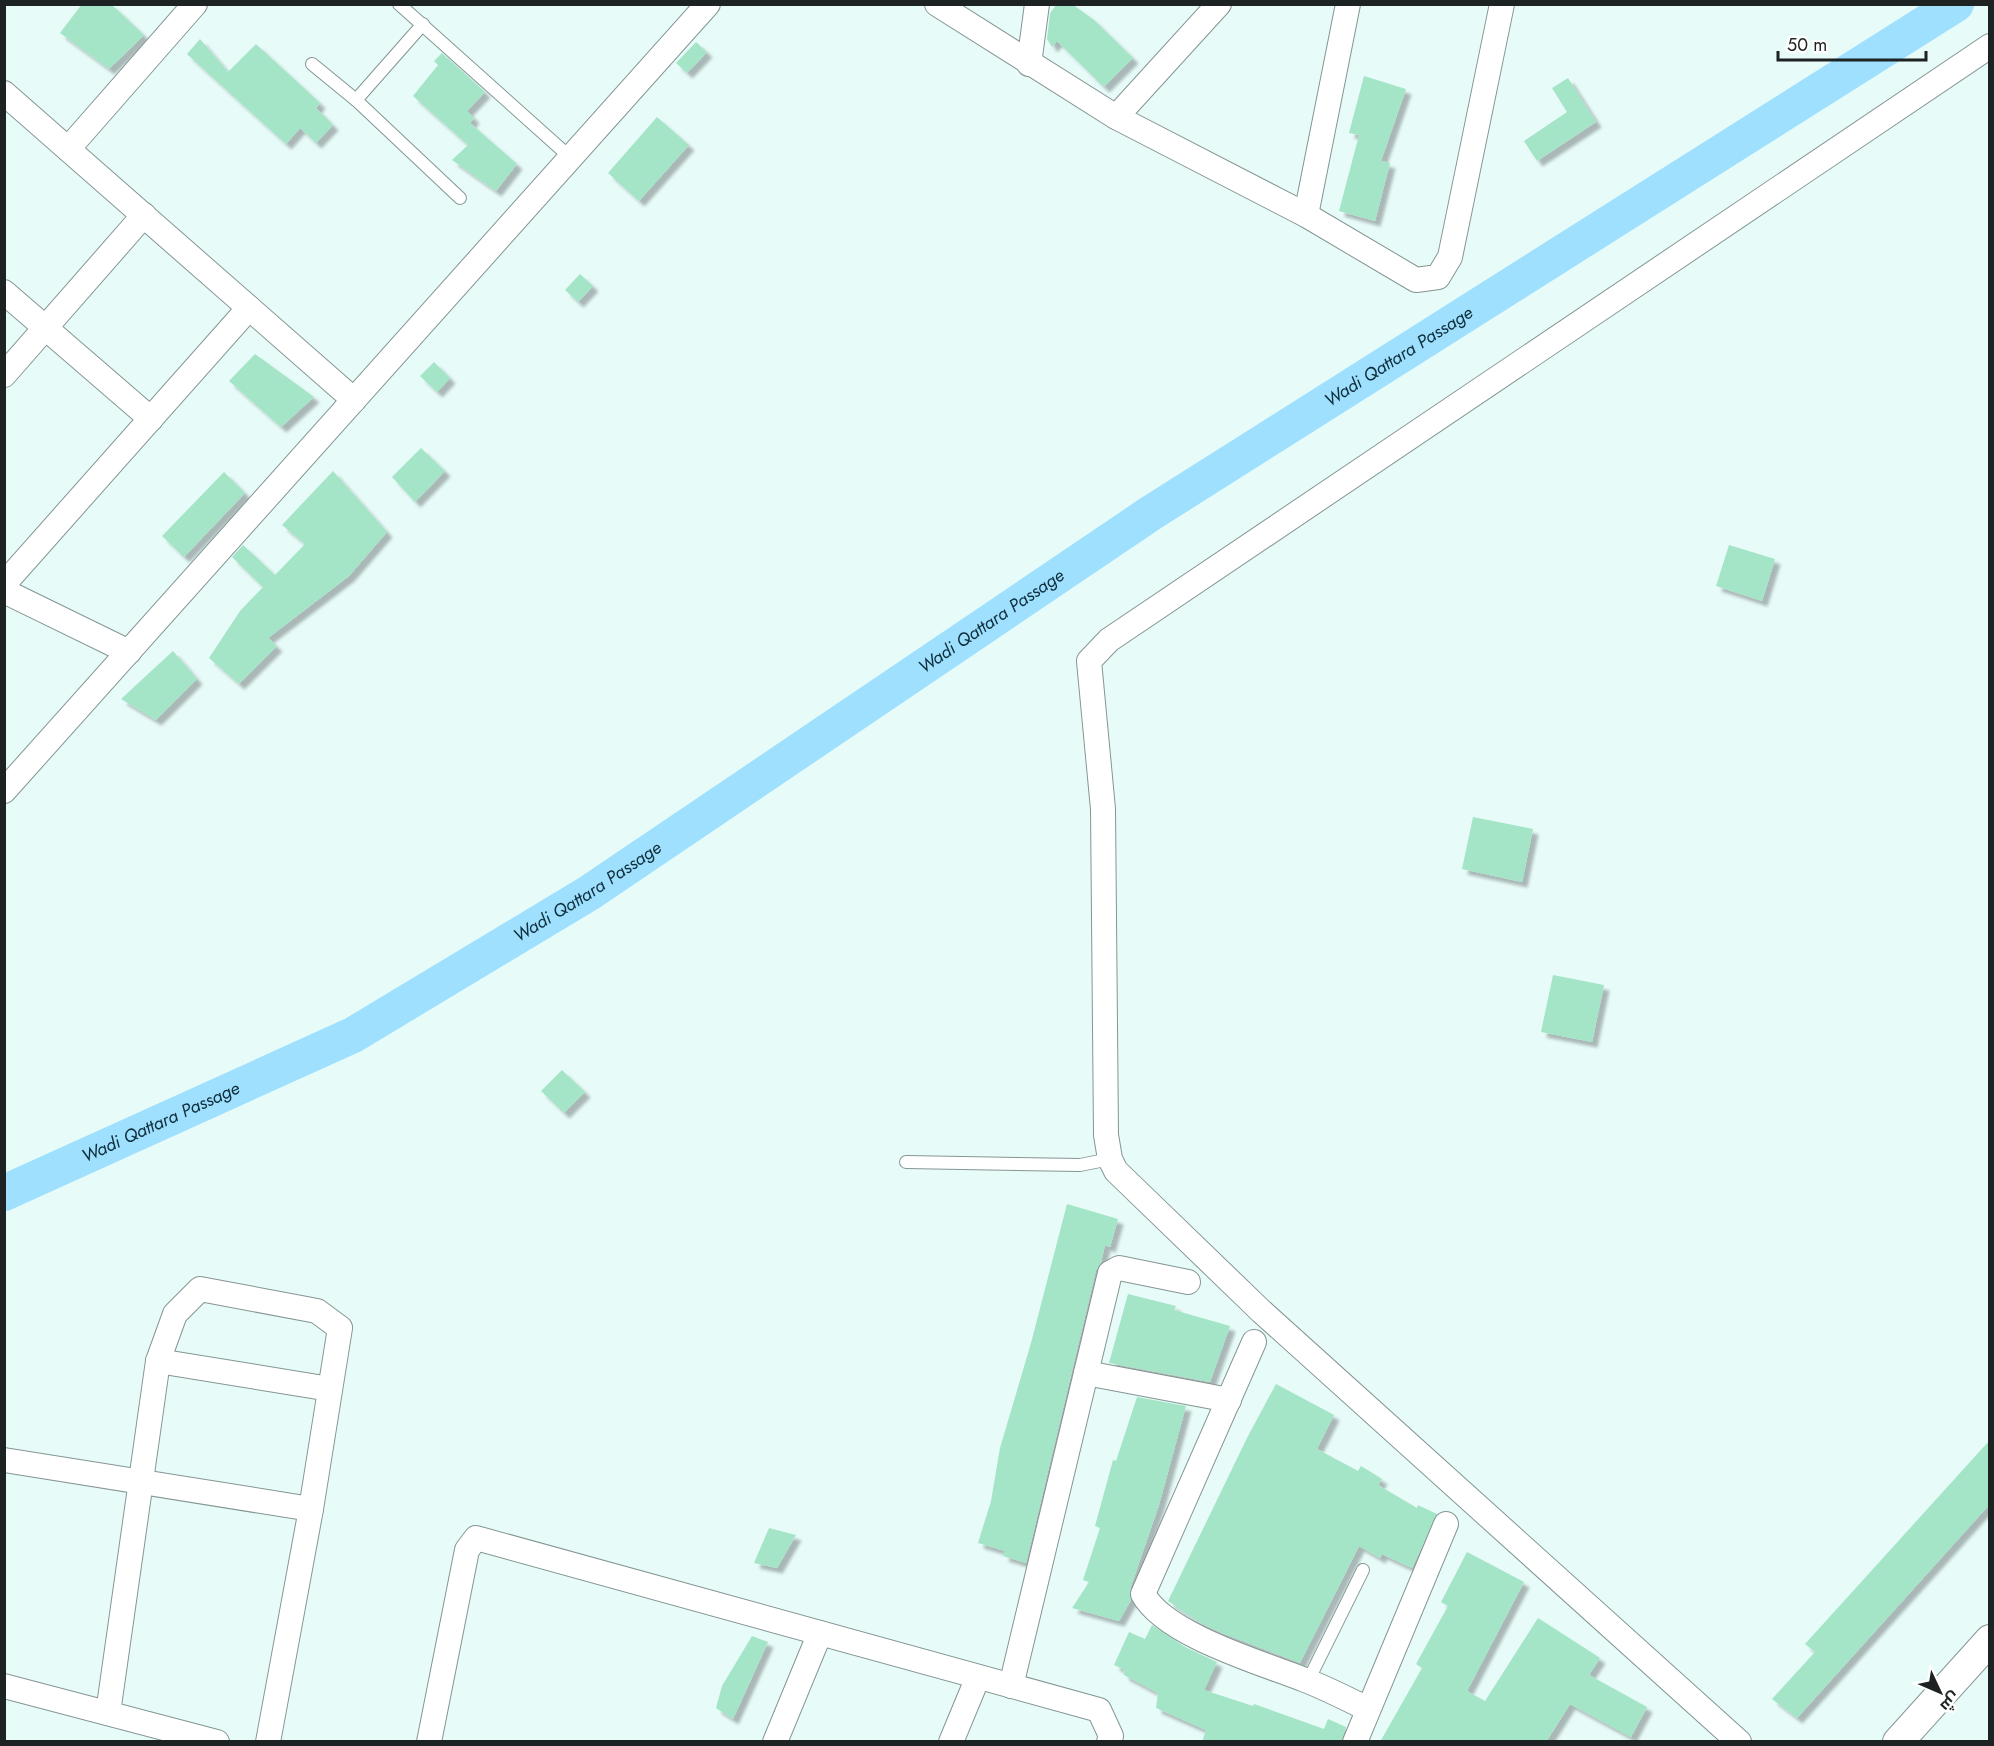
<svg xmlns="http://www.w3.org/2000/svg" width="1994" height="1746" font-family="Jost,Cairo,sans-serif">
  <defs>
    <filter id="shadow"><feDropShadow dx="5.5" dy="5.5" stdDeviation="1.5" flood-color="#0004"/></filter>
  </defs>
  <rect width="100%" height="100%" fill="#e7fbf8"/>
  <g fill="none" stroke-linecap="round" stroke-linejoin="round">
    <path stroke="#9fe0ff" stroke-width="36" id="s1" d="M 4,1193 L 353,1035 L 589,893 L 1151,513 L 1956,4"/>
  </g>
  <g fill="#a4e5c7" filter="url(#shadow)">
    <path d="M 82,4 L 111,4 L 144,35 L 109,69 L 60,33 Z"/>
    <path d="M 1057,4 L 1072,4 L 1094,20 L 1133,58 L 1104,87 L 1057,41 L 1052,47 L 1047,39 L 1050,13 Z"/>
    <path d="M 200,39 L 228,72 L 256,44 L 320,103 L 316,108 L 333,125 L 316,143 L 300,128 L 286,144 L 187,54 Z"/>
    <path d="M 696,42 L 707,52 L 687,73 L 676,63 Z"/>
    <path d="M 442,53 L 485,92 L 467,111 L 474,118 L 470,123 L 517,164 L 496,191 L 452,160 L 468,145 L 413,96 L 438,65 L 434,61 Z"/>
    <path d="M 1364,76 L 1406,89 L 1381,161 L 1390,163 L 1375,221 L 1339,211 L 1359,135 L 1349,133 Z"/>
    <path d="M 1568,78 L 1596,122 L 1537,161 L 1524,141 L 1567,112 L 1552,88 Z"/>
    <path d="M 657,117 L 689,145 L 639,201 L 608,173 Z"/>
    <path d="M 580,274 L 593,286 L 578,302 L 565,290 Z"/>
    <path d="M 255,354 L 314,397 L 281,427 L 229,381 Z"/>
    <path d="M 434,362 L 450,378 L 437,392 L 420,376 Z"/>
    <path d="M 421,448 L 445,471 L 415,502 L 392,477 Z"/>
    <path d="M 333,471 L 387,532 L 349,576 L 268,638 L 277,646 L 239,684 L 209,658 L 240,611 L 263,587 L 232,557 L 243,545 L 275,575 L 305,544 L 282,525 Z"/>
    <path d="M 224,472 L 245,493 L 184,557 L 162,536 Z"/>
    <path d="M 1729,545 L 1775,559 L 1762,601 L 1716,586 Z"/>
    <path d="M 173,651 L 197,679 L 156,720 L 121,699 Z"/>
    <path d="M 1473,817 L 1533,829 L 1522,882 L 1462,869 Z"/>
    <path d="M 1553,975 L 1604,985 L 1592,1042 L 1541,1032 Z"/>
    <path d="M 562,1070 L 585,1092 L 564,1113 L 541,1091 Z"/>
    <path d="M 1067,1204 L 1118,1219 L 1110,1247 L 1105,1245 L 1101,1262 L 1096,1270 L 1026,1563 L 1003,1556 L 1005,1551 L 978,1543 L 991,1501 L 1000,1448 L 1031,1343 Z"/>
    <path d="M 1128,1294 L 1176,1306 L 1174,1310 L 1230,1326 L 1210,1382 L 1109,1363 Z"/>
    <path d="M 1276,1384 L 1334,1415 L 1317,1449 L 1358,1471 L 1361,1466 L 1382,1479 L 1378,1485 L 1417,1508 L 1418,1505 L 1437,1514 L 1412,1568 L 1382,1554 L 1380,1558 L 1359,1546 L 1300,1663 L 1222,1633 L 1199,1622 L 1168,1601 L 1248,1436 Z"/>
    <path d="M 1137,1397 L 1186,1406 L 1159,1505 L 1130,1589 L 1131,1600 L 1119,1621 L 1072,1608 L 1089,1582 L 1083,1580 L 1100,1528 L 1095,1526 L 1113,1460 L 1116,1461 Z"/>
    <path d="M 1989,1441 L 1989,1505 L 1797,1718 L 1772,1699 L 1815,1652 L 1805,1644 Z"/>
    <path d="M 769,1528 L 796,1535 L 777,1568 L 754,1563 Z"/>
    <path d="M 1467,1552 L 1524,1582 L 1467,1691 L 1485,1701 L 1538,1618 L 1600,1658 L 1589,1675 L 1647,1707 L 1631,1737 L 1570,1704 L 1546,1742 L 1380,1742 L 1422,1668 L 1416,1664 L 1448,1606 L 1441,1602 Z"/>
    <path d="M 1152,1625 L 1185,1647 L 1217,1662 L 1204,1690 L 1253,1706 L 1254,1704 L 1324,1729 L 1328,1719 L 1346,1727 L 1341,1742 L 1202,1742 L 1206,1730 L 1156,1708 L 1158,1693 L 1124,1675 L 1123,1669 L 1114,1665 L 1129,1632 L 1145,1639 Z"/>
    <path d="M 752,1636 L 768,1642 L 733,1719 L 716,1708 L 722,1686 Z"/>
  </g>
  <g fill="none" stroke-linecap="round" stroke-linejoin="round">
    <g stroke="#849694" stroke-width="14">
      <g id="service">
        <path d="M 399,4 L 571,158"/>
        <path d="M 312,64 L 356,100 L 460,198"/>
        <path d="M 356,100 L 423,24"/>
        <path d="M 906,1162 L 1080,1165 L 1110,1159"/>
        <path d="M 1308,1681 L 1363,1570"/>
      </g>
    </g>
    <g stroke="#849694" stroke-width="26">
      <g id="minor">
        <path d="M 937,4 L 1116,117 L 1306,215 L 1416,280 L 1438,277 L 1450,257 L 1502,4"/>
        <path d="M 1029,64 L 1037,4"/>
        <path d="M 4,93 L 354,400"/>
        <path d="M 1116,117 L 1219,4"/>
        <path d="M 68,149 L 195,4"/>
        <path d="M 1306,215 L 1348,4"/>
        <path d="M 4,292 L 151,419"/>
        <path d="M 4,375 L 144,215"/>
        <path d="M 4,584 L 249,308"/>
        <path d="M 4,591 L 129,652"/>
        <path d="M 4,791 L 708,4"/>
        <path d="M 1254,1342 L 1143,1594 C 1165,1635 1262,1663 1305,1680 C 1326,1688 1347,1699 1368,1709"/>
        <path d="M 158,1361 L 330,1389"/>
        <path d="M 1086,1373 L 1229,1400"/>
        <path d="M 4,1460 L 311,1509"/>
        <path d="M 4,1686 L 217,1742"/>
        <path d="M 1011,1686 L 1110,1273 L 1119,1268 L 1188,1282"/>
        <path d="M 108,1713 L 158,1361 L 175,1314 L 200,1289 L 317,1311 L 340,1328 L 311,1509 L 268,1742"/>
        <path d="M 429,1742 L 467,1550 L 476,1538 L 1099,1710 L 1111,1736 L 1109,1742"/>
        <path d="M 775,1742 L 820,1633"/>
        <path d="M 951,1742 L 978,1677"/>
        <path d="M 1355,1742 L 1446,1524"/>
        <path d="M 1739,1742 L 1261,1311 L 1116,1171 L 1110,1159 L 1106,1135 L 1103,809 L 1089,661 L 1109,640 L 1990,46"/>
      </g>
    </g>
    <g stroke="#849694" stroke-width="32">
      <path id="tertiary" d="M 1898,1742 L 1990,1640"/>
    </g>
    <use href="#service" stroke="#fff" stroke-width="12"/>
    <use href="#minor" stroke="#fff" stroke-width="24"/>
    <use href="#tertiary" stroke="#fff" stroke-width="30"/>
  </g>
  <g text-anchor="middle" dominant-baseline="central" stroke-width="4.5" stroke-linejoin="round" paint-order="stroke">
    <g font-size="18" font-style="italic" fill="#0f2e3b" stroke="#fff">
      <text stroke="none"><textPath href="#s1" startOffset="1630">Wadi Qattara Passage</textPath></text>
      <text stroke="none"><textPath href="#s1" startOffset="1144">Wadi Qattara Passage</textPath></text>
      <text stroke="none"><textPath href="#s1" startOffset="658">Wadi Qattara Passage</textPath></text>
      <text stroke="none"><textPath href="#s1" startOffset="172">Wadi Qattara Passage</textPath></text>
    </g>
  </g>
  <rect width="1994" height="1746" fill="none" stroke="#1c2322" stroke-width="12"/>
  <g transform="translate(1940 1692) rotate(134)" stroke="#ffffff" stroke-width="4.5" paint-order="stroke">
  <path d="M0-4.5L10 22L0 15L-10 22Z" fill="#1c2322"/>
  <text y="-9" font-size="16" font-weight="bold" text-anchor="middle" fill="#1c2322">ش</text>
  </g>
  <path d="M1778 51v9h148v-9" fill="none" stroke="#1c2322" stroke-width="3"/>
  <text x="1787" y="51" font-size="18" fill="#1c2322" stroke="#ffffff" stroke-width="4.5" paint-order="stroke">50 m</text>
</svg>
